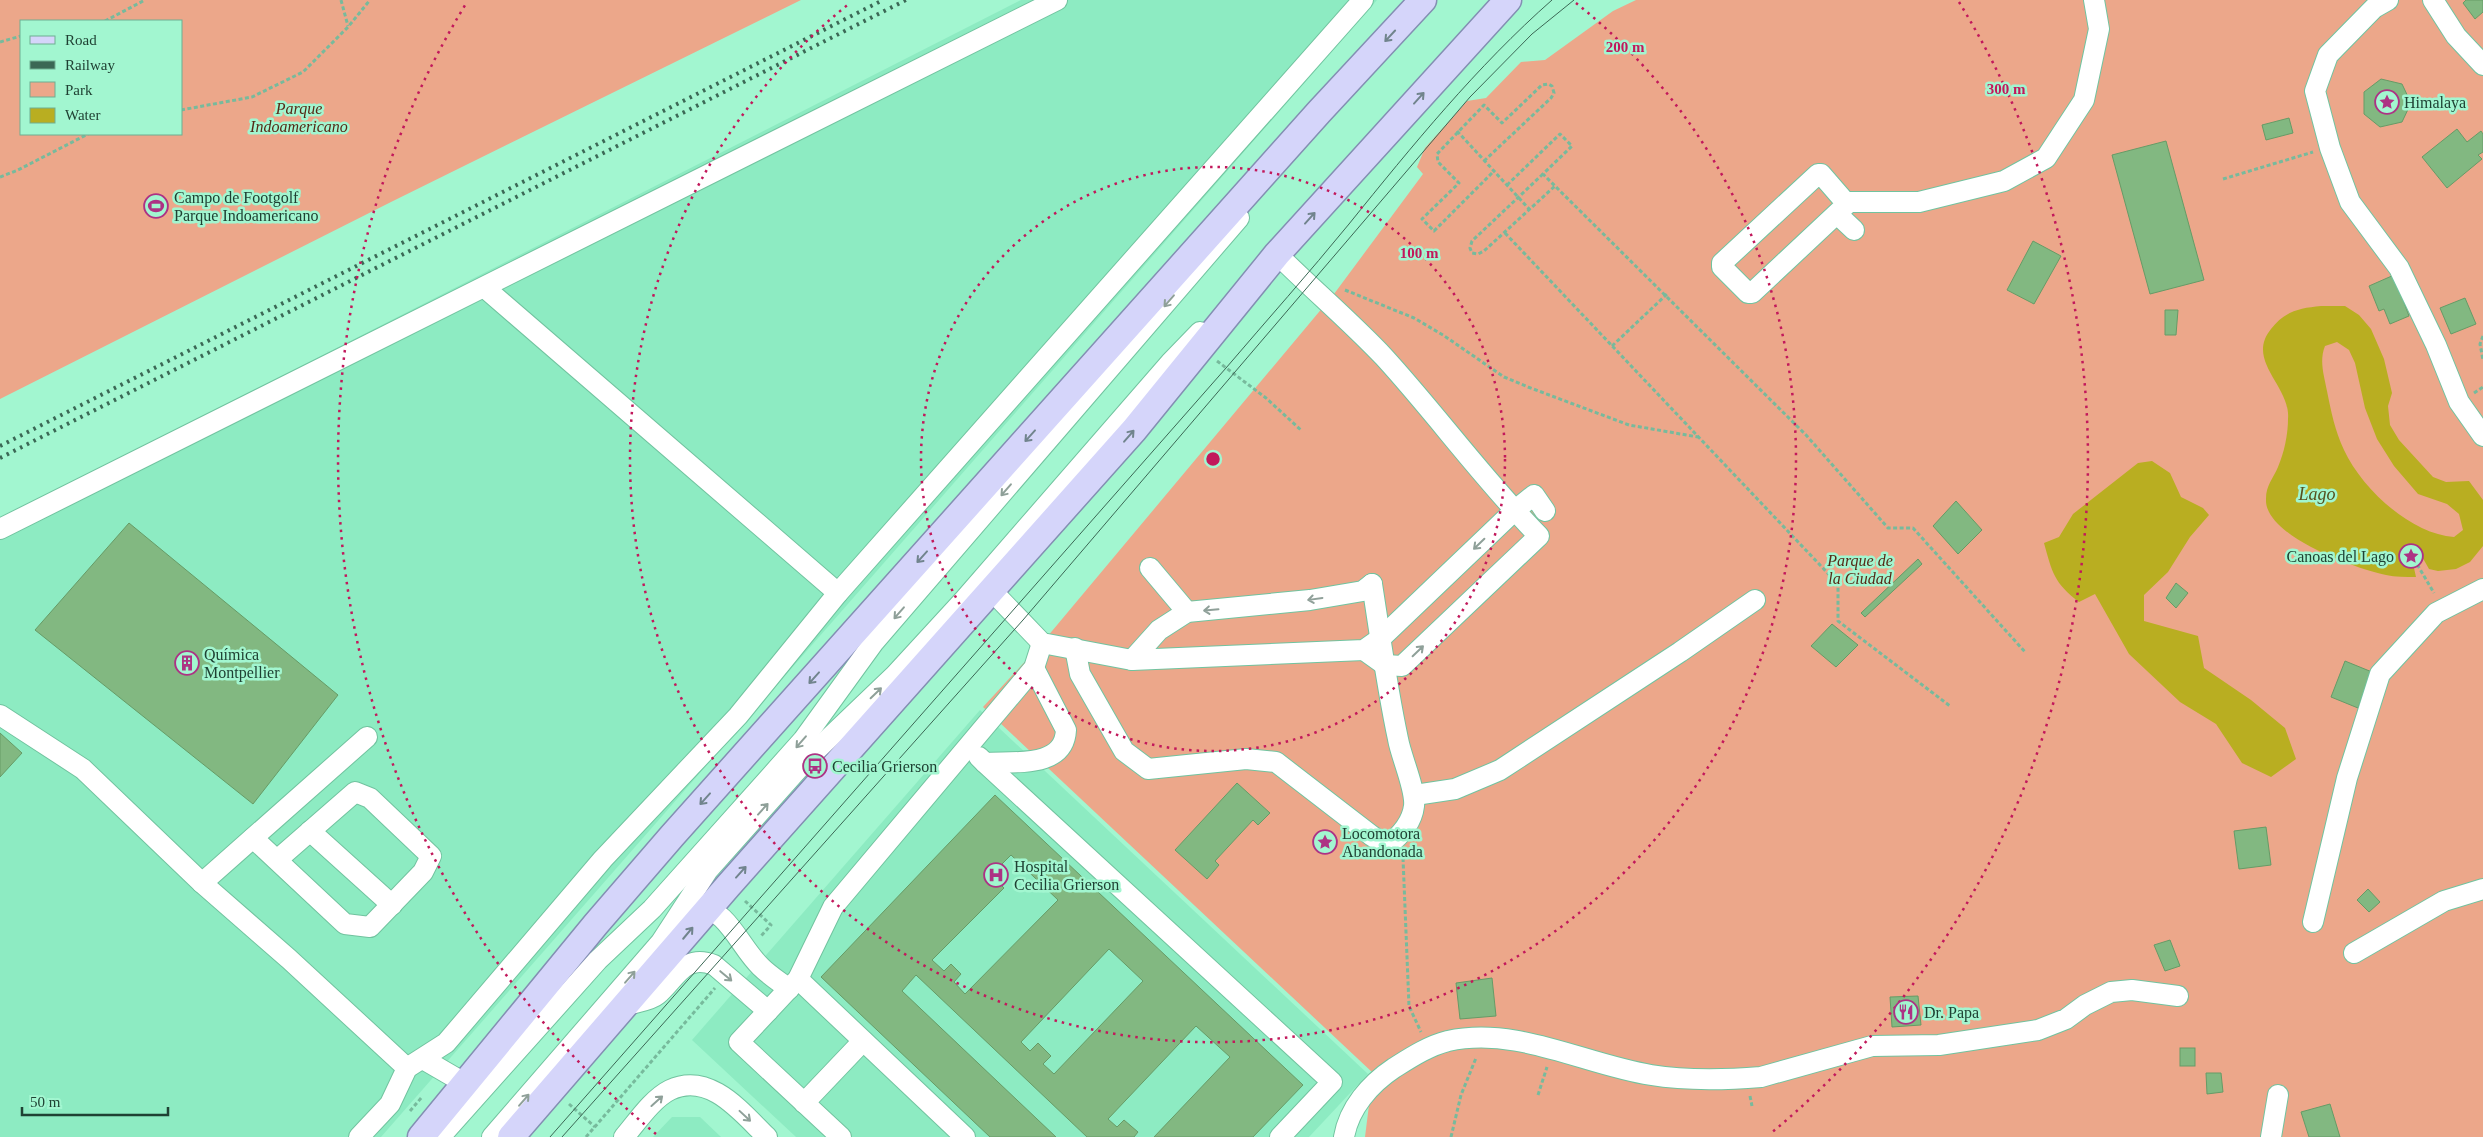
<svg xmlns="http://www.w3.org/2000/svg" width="2483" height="1137" font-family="Georgia,serif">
  <rect width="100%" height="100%" fill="#a2f6d0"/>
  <g fill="#8debc2">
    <path d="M 1021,0 L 1377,0 L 381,1137 L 0,1137 L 0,519 Z"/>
    <path d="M 980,710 L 1368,1074 L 1309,1137 L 796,1137 L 692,1040 Z"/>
    <path d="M 672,1117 L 700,1117 L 721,1137 L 653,1137 Z"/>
  </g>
  <g fill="#eca78a" fill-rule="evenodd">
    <path d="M 0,0 L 801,0 L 391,202 L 0,399 ZM 21,21 L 181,21 L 181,134 L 21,134 Z"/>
    <path d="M 1636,0 L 2483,0 L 2483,1137 L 1365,1137 L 1373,1073 L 983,707 L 1042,643 L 1334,294 L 1423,174 L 1417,167 L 1425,148 L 1467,101 L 1486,98 L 1521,62 L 1545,60 L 1613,11 Z"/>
  </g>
  <g fill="#b9ae21" fill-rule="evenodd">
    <path d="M 2321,306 L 2345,306 L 2359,315 L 2371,329 L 2384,359 L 2392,393 L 2388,406 L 2390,425 L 2399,440 L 2433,477 L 2446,482 L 2469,481 L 2483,500 L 2483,546 L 2470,562 L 2456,569 L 2438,571 L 2429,569 L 2420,553 L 2412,551 L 2407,555 L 2407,561 L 2414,568 L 2416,577 C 2406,577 2395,577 2386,575 C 2356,569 2264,536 2266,499 C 2266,485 2273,479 2278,467 C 2284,453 2288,435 2288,419 C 2291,386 2245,361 2271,329 C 2285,311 2300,308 2321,306 ZM 2337,342 L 2349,350 L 2355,363 L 2365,408 L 2377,439 L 2394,466 L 2418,494 L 2447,504 L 2459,514 L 2463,530 L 2454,537 C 2411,534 2362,489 2344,450 C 2335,431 2331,411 2327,391 C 2324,375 2319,361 2325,346 Z"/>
    <path d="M 2152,461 L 2170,473 L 2181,497 L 2203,508 L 2209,515 L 2190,537 L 2168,572 L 2144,595 L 2144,621 L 2198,636 L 2204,668 L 2251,700 L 2285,728 L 2296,759 L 2271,777 L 2242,763 L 2216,724 L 2180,702 L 2129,654 L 2095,594 L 2079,602 C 2054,583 2052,572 2044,543 L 2059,537 L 2073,514 L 2138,463 Z"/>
  </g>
  <g fill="#82b881" stroke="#669b66" fill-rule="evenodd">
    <path d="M 2466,0 L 2483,0 L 2483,12 L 2475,19 L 2463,3 Z"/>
    <path d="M 2381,79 L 2402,84 L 2411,103 L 2402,122 L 2380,127 L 2364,114 L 2364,92 Z"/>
    <path d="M 2289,118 L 2293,133 L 2266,140 L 2262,125 Z"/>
    <path d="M 2457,129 L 2467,142 L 2481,131 L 2483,134 L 2483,152 L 2478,155 L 2482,159 L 2447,188 L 2422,157 Z"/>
    <path d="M 2166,141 L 2204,280 L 2150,294 L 2112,155 Z"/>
    <path d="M 2033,241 L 2061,256 L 2034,304 L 2007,290 Z"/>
    <path d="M 2394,275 L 2409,316 L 2390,324 L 2384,309 L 2379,311 L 2369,286 Z"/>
    <path d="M 2465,298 L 2476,324 L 2451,334 L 2440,308 Z"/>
    <path d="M 2165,310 L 2178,310 L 2176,335 L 2165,335 Z"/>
    <path d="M 1956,501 L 1982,530 L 1958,554 L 1933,526 Z"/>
    <path d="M 129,523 L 338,695 L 253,804 L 35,630 Z"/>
    <path d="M 1918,559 L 1922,564 L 1865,617 L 1861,613 Z"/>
    <path d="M 2176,583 L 2188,593 L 2176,608 L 2166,598 Z"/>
    <path d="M 1832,624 L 1858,645 L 1836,667 L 1811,646 Z"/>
    <path d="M 2345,661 L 2372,672 L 2358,708 L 2331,697 Z"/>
    <path d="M 0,733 L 22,753 L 0,777 Z"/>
    <path d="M 1237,783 L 1270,813 L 1258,825 L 1253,820 L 1215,861 L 1219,865 L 1207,879 L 1175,850 Z"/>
    <path d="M 995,795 L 1303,1085 L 1253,1137 L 1154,1137 L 1230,1057 L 1196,1026 L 1108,1119 L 1117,1127 L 1124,1120 L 1138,1132 L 1134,1137 L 1087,1137 L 916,975 L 902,991 L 1056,1137 L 990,1137 L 821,977 ZM 1011,855 L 1058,900 L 965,994 L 954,982 L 961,974 L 951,964 L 944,971 L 932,960 L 1004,888 L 991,875 ZM 1109,949 L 1143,981 L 1054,1074 L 1043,1064 L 1051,1056 L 1038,1043 L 1030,1051 L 1021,1042 Z"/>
    <path d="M 2266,827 L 2271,865 L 2239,869 L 2234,831 Z"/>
    <path d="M 2368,889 L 2380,902 L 2369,912 L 2357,900 Z"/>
    <path d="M 2170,940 L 2180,966 L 2165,971 L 2154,945 Z"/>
    <path d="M 1492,978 L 1496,1016 L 1460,1019 L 1456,983 Z"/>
    <path d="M 1918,996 L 1921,1025 L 1892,1027 L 1890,997 Z"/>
    <rect x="2180" y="1048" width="15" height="18"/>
    <path d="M 2206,1073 L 2221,1073 L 2223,1092 L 2207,1094 Z"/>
    <path d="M 2330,1104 L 2340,1137 L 2309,1137 L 2301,1112 Z"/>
  </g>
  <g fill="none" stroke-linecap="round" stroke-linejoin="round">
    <g stroke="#71c39f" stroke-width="22">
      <g id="minor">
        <path d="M 2388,0 L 2374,8 L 2328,55 L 2315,91 L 2330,148 L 2350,202 L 2399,268 L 2436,345 L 2459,402 L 2483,436"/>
        <path d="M 2433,0 L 2456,36 L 2483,65"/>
        <path d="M 1818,174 L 1821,174 L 1847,204 L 1752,293 L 1748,293 L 1722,267 L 1722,263 Z"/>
        <path d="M 1847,202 L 1919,202 L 2004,181 L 2046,158 L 2084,100 L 2099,29 L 2094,0"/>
        <path d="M 1837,214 L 1854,230"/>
        <path d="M 1267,264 L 1277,254 C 1312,289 1350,321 1384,357 C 1437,415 1483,479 1539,536 L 1402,666 L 1385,665 L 1364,650"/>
        <path d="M 485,288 L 838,593"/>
        <path d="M 0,529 L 1057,0"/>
        <path d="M 1150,568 L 1187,612"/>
        <path d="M 992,591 L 1042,643 L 1132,660 L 1364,650 L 1381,638 L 1514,511 L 1534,495 L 1545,511"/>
        <path d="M 1075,648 L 1080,674 L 1124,751 L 1148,769 L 1246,759 L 1276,762 L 1372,836 L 1387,846 C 1400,836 1412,823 1414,806 C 1416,789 1401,757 1398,739 C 1387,688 1380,635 1372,584"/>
        <path d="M 1132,660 L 1159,630 L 1187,612 L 1310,600 L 1363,591 L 1372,584"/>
        <path d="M 0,715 L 83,769 L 202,883 L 289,959 L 407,1068"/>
        <path d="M 979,757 L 985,763 C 1014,761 1064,769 1066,730 L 1034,668"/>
        <path d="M 985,763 L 1332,1082 L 1280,1137"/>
        <path d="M 1415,795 L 1455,789 L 1500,770 L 1680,652 L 1755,600"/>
        <path d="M 310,831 L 392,905"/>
        <path d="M 253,838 L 345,924 L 370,927 L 423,872 L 431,856 L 370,798 L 355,792 L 277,860"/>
        <path d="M 202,883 L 367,737"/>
        <path d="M 695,904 C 729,910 739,946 761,967 C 769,975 780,982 789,989"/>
        <path d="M 2313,922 L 2347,778 L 2380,674 L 2436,613 L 2483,589"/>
        <path d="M 2354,953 L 2444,901 L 2483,889"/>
        <path d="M 798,979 L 965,1137"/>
        <path d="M 627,1005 C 636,1002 650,1001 657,995 C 676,979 684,953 714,965 L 768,1011"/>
        <path d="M 423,1059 L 466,1084"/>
        <path d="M 804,1103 L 863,1041"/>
        <path d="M 359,1137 L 390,1104 L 407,1068 L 446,1043 L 603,859 L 738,716 L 838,593 L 1363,0"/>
        <path d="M 440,1137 L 598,960 L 652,909 L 803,740 L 874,642 L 1239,218"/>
        <path d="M 492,1137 L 661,942 L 708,870 L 806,760 L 895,675 L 963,601 L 1170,363 L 1200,332"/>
        <path d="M 624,1137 C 637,1122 652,1099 670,1090 C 710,1071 742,1113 767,1137"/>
        <path d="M 841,1137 L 739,1042 L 798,979 L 833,907 L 1034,668 L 1042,643"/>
        <path d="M 1344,1137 C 1349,1108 1370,1084 1394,1068 C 1410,1058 1428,1046 1448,1041 C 1517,1026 1583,1064 1651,1075 C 1687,1081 1724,1080 1761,1077 L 1872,1046 L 1939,1045 L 2038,1030 L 2066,1019 L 2085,1005 L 2111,992 L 2132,990 L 2178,996"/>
        <path d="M 2271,1137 L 2278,1095"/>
      </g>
    </g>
    <g stroke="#838fb2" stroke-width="29">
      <g id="major">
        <path d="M 421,1137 L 596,924 L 672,836 L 1319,112 L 1423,0"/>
        <path d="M 511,1137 L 728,886 L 1134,430 L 1277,254 L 1508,0"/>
      </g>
    </g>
    <g stroke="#77ba9c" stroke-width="3" stroke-dasharray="4 2.5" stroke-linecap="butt">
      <path d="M 341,0 L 348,26"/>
      <path d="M 105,21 L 145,0"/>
      <path d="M 0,42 L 21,36"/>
      <path d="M 181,110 L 252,97 L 303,72 L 348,27 L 370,0"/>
      <path d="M 1457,131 L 1530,210"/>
      <path d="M 1484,161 L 1551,98 L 1554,93 L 1552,86 L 1548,84 L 1542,85 L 1502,123 L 1484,105 L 1437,154 L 1438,162 L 1459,183 L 1422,219 L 1434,231 L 1494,171"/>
      <path d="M 1543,174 L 1472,241 L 1470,248 L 1472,253 L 1478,254 L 1484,251 L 1555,186 L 1806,435 L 1888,528 L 1913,528 L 2026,653"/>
      <path d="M 0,177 L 18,170 L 88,134"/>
      <path d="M 2223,179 L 2313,152"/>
      <path d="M 1507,185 L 1560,134 L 1572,146 L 1543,174 L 1555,186"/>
      <path d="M 1505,233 L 1838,584 L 1838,621 L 1950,706"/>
      <path d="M 1345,290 L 1414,318 L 1443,335 L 1504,377 L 1528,387 L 1629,425 L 1698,437"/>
      <path d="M 2483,336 L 2480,344 L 2483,360"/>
      <path d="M 1612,346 L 1667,294"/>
      <path d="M 1217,361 L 1266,398 L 1302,431"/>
      <path d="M 2474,393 L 2483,387"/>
      <path d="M 2414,559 L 2434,593"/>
      <path d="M 1403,858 L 1409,1006 L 1421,1032"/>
      <path d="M 745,901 L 771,925 L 760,937"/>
      <path d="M 1538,1095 L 1547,1067"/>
      <path d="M 1750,1096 L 1752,1106"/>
      <path d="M 569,1104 L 595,1127"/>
      <path d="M 410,1111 L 422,1097"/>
      <path d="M 586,1137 L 715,988"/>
      <path d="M 1451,1137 L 1461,1095 L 1476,1058"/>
    </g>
    <use href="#minor" stroke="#fff" stroke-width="20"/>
    <use href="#major" stroke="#d5d5fa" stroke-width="26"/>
    <g stroke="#3b6855" stroke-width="1">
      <path d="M 550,1137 L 1226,368 C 1267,320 1309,273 1349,224 C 1412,146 1477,66 1552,0"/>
      <path d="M 562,1137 L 1023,620 L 1470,97 L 1532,34 L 1574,0"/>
    </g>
    <g stroke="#3b6855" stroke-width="4" stroke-dasharray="2.5 5" stroke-linecap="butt">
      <path d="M 0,446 L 883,0"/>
      <path d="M 0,458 L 906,0"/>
    </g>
  </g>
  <defs><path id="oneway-shaft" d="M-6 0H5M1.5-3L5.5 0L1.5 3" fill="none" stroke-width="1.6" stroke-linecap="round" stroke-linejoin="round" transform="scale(1.25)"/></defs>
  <g stroke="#71848d">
    <use href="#oneway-shaft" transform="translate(1390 36) rotate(133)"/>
    <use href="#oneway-shaft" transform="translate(1419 98) rotate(-48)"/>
    <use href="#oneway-shaft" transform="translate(1310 218) rotate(-48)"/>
    <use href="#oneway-shaft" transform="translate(1030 436) rotate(132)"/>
    <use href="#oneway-shaft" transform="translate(1129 436) rotate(-49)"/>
    <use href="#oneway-shaft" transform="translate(922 557) rotate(132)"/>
    <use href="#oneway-shaft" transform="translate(814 678) rotate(132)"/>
    <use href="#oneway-shaft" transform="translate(705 799) rotate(132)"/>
    <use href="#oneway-shaft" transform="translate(741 872) rotate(-48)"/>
    <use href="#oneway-shaft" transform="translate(688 933) rotate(-50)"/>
  </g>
  <g stroke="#8fa099">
    <use href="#oneway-shaft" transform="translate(1169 301) rotate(131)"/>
    <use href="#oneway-shaft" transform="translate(1006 490) rotate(131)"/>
    <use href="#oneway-shaft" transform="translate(1479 544) rotate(136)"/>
    <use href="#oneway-shaft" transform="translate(1315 599) rotate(172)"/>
    <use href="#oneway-shaft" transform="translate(1211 610) rotate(175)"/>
    <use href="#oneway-shaft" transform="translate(899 613) rotate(131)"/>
    <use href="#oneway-shaft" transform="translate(1418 651) rotate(-44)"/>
    <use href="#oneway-shaft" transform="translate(876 693) rotate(-44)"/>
    <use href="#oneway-shaft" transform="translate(801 742) rotate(131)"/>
    <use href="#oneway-shaft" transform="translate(763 809) rotate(-48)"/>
    <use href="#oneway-shaft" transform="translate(726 976) rotate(40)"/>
    <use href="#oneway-shaft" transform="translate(630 977) rotate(-49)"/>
    <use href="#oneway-shaft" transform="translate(524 1100) rotate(-49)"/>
    <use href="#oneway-shaft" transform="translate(657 1101) rotate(-42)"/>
    <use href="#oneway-shaft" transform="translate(745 1116) rotate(43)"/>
  </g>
  <g fill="none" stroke="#c2185b" stroke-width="2.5" stroke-dasharray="2.5 5">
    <circle cx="1213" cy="459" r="292"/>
    <path d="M1576 3A583 583 0 1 1 850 3"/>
    <path d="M656 1134A875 875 0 0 1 467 2M1959 2A875 875 0 0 1 1770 1134"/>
  </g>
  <defs>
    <g id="sight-ring" transform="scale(1.25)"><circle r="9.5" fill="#a2f6d0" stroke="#ad3284" stroke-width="1.5"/><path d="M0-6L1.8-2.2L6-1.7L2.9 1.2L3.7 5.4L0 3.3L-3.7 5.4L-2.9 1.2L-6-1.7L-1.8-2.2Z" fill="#ad3284"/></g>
    <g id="stadium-ring" transform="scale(1.25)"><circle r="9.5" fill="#a2f6d0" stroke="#ad3284" stroke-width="1.5"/><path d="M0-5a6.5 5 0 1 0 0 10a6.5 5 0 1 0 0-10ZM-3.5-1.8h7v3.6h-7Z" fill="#ad3284"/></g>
    <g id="building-ring" transform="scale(1.25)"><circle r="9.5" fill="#a2f6d0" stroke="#ad3284" stroke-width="1.5"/><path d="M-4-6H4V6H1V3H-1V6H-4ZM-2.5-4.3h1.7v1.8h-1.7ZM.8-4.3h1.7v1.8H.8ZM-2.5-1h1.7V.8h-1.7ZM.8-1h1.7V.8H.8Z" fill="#ad3284"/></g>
    <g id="bus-ring" transform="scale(1.25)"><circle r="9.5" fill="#a2f6d0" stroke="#ad3284" stroke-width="1.5"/><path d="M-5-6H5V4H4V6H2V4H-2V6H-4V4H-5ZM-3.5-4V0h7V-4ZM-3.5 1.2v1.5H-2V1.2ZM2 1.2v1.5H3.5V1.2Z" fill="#ad3284"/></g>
    <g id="hospital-ring" transform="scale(1.25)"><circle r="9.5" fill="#a2f6d0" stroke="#ad3284" stroke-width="1.5"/><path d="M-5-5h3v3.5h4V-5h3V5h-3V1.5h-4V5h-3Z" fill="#ad3284"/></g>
    <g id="restaurant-ring" transform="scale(1.25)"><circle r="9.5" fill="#a2f6d0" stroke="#ad3284" stroke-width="1.5"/><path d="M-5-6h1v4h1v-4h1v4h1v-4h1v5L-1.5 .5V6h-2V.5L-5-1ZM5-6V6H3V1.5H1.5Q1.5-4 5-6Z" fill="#ad3284"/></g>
  </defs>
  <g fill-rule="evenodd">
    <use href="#sight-ring" x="2387" y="102"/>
    <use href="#stadium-ring" x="156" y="206"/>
    <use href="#sight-ring" x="2411" y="556"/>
    <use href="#building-ring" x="187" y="663"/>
    <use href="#bus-ring" x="815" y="766"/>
    <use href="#sight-ring" x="1325" y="842"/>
    <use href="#hospital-ring" x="996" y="875"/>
    <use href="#restaurant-ring" x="1906" y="1012"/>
  </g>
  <g text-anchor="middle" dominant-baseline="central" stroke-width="5" stroke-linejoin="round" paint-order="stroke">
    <g font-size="16" fill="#1f4133" stroke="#a2f6d0" text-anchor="start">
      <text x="2404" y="102">Himalaya</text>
      <text x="174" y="197">Campo de Footgolf<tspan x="174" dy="18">Parque Indoamericano</tspan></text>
      <text x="2394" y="556" text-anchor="end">Canoas del Lago</text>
      <text x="204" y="654">Química<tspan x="204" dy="18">Montpellier</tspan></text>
      <text x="832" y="766">Cecilia Grierson</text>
      <text x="1342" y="833">Locomotora<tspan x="1342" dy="18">Abandonada</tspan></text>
      <text x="1014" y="866">Hospital<tspan x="1014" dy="18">Cecilia Grierson</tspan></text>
      <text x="1924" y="1012">Dr. Papa</text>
    </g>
    <g font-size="16" font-style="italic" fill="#562a17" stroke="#a2f6d0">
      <text x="299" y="108">Parque<tspan x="299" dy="18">Indoamericano</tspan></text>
      <text x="1860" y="560">Parque de<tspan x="1860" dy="18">la Ciudad</tspan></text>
    </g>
    <g font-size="18" font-style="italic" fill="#56511e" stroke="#a2f6d0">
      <text x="2317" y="494">Lago</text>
    </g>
  </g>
  <circle cx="1213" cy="459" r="8" fill="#c2185b" stroke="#a2f6d0" stroke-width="2.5"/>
  <g font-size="15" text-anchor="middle" font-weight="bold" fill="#c2185b" stroke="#a2f6d0" stroke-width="5" stroke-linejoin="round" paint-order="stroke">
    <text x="1625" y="52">200 m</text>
    <text x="2006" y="94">300 m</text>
    <text x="1419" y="258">100 m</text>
  </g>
  <rect x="20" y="20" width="162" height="115" fill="#a2f6d0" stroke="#6eae91"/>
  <rect x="30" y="36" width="25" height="8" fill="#d5d5fa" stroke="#6eae91"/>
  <text x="65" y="45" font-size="15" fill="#1f4133">Road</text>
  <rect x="30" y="61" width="25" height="8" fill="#3b6855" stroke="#6eae91"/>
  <text x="65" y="70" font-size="15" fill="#1f4133">Railway</text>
  <rect x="30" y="82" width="25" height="15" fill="#eca78a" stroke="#6eae91"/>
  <text x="65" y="95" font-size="15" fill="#1f4133">Park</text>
  <rect x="30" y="108" width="25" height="15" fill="#b9ae21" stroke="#6eae91"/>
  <text x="65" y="120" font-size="15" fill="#1f4133">Water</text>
  <path d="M22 1107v8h146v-8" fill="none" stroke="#1f4133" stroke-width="2.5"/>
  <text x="30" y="1107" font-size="15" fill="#1f4133" stroke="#a2f6d0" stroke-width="4" paint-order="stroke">50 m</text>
</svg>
